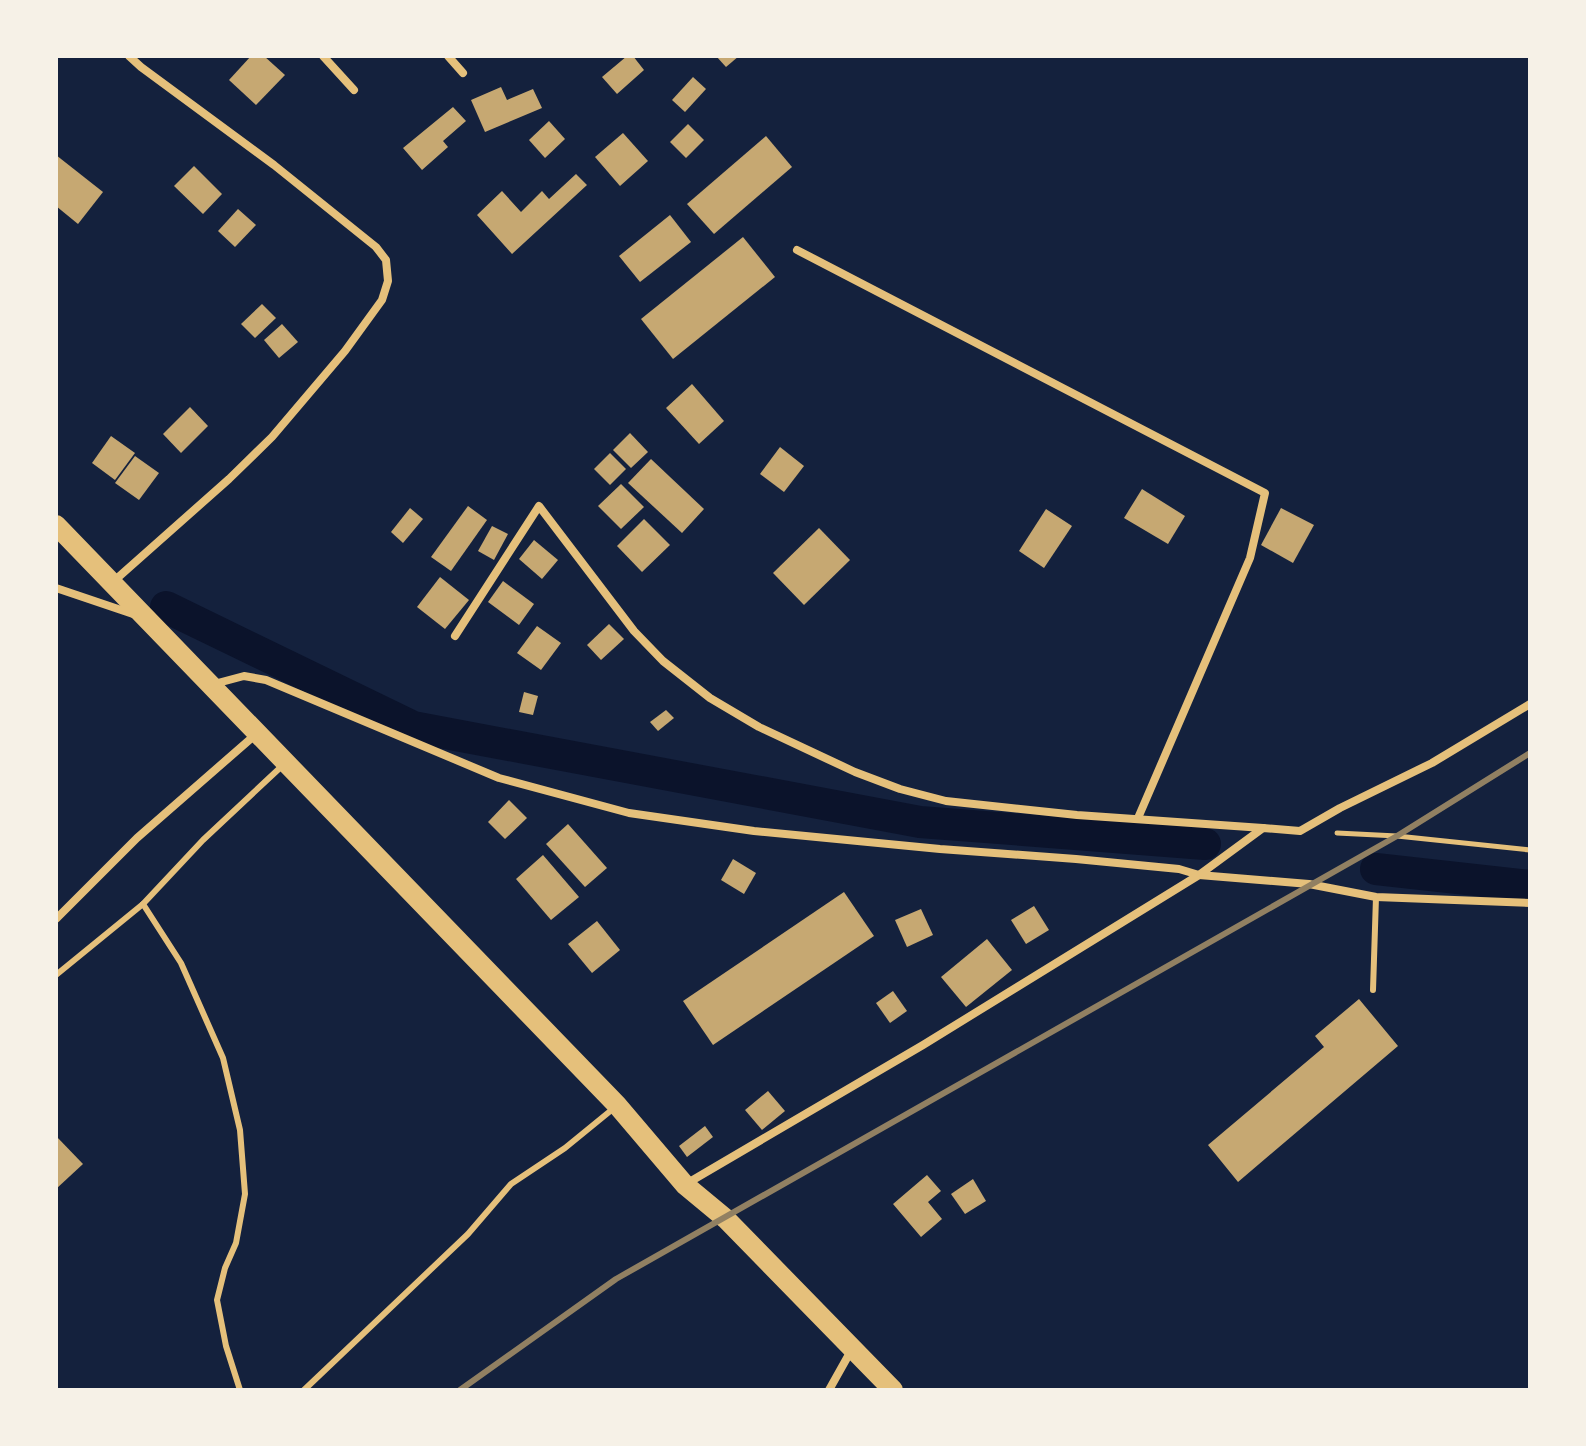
<svg xmlns="http://www.w3.org/2000/svg" width="1586" height="1446" font-family="'Exo 2',sans-serif">
  <rect width="100%" height="100%" fill="#14213d"/>
  <g fill="none" stroke-linecap="round" stroke-linejoin="round">
    <g stroke="#0b132b" stroke-width="32">
      <path d="M 166,607 L 413,727 L 920,822 L 1205,844"/>
      <path d="M 1376,869 L 1530,886"/>
    </g>
  </g>
  <g fill="#c6a872">
    <path d="M 251,56 L 264,56 L 285,75 L 256,105 L 229,80 Z"/>
    <path d="M 627,56 L 633,56 L 644,70 L 617,94 L 602,77 Z"/>
    <path d="M 716,56 L 739,56 L 726,67 Z"/>
    <path d="M 693,77 L 706,89 L 685,112 L 672,100 Z"/>
    <path d="M 501,87 L 507,100 L 533,89 L 542,108 L 485,132 L 471,100 Z"/>
    <path d="M 453,107 L 466,121 L 443,141 L 448,147 L 422,170 L 403,148 Z"/>
    <path d="M 549,121 L 565,139 L 545,158 L 529,140 Z"/>
    <path d="M 688,124 L 704,140 L 686,158 L 670,142 Z"/>
    <path d="M 623,133 L 648,161 L 620,186 L 595,157 Z"/>
    <path d="M 766,136 L 792,167 L 714,234 L 687,204 Z"/>
    <path d="M 56,155 L 103,192 L 78,224 L 56,206 Z"/>
    <path d="M 194,166 L 222,194 L 203,214 L 174,186 Z"/>
    <path d="M 576,174 L 587,185 L 512,254 L 477,215 L 502,191 L 521,212 L 542,191 L 549,199 Z"/>
    <path d="M 238,209 L 256,225 L 235,247 L 218,231 Z"/>
    <path d="M 670,215 L 691,242 L 640,282 L 619,256 Z"/>
    <path d="M 743,237 L 775,277 L 673,359 L 641,319 Z"/>
    <path d="M 262,304 L 276,318 L 255,338 L 241,324 Z"/>
    <path d="M 282,324 L 298,342 L 279,358 L 264,340 Z"/>
    <path d="M 692,384 L 724,421 L 699,444 L 666,408 Z"/>
    <path d="M 190,407 L 208,426 L 181,453 L 163,434 Z"/>
    <path d="M 630,433 L 648,452 L 631,468 L 613,450 Z"/>
    <path d="M 111,436 L 135,453 L 115,480 L 92,463 Z"/>
    <path d="M 780,447 L 804,466 L 784,492 L 760,474 Z"/>
    <path d="M 610,453 L 626,469 L 610,485 L 594,469 Z"/>
    <path d="M 135,456 L 159,473 L 139,500 L 115,483 Z"/>
    <path d="M 651,459 L 704,509 L 682,533 L 628,483 Z"/>
    <path d="M 621,484 L 644,507 L 621,529 L 598,506 Z"/>
    <path d="M 1142,489 L 1185,516 L 1168,544 L 1124,518 Z"/>
    <path d="M 468,506 L 487,520 L 451,571 L 431,557 Z"/>
    <path d="M 410,508 L 423,519 L 403,543 L 391,532 Z"/>
    <path d="M 1281,508 L 1314,525 L 1293,563 L 1261,545 Z"/>
    <path d="M 1046,509 L 1072,526 L 1044,568 L 1019,551 Z"/>
    <path d="M 644,519 L 670,545 L 642,572 L 617,546 Z"/>
    <path d="M 492,526 L 508,534 L 494,560 L 478,551 Z"/>
    <path d="M 819,528 L 850,560 L 804,605 L 773,573 Z"/>
    <path d="M 534,540 L 558,560 L 542,579 L 519,559 Z"/>
    <path d="M 440,577 L 469,600 L 445,629 L 417,607 Z"/>
    <path d="M 503,581 L 534,604 L 519,625 L 488,602 Z"/>
    <path d="M 609,624 L 624,639 L 601,660 L 587,645 Z"/>
    <path d="M 537,626 L 561,643 L 541,670 L 517,653 Z"/>
    <path d="M 524,692 L 538,696 L 533,715 L 519,712 Z"/>
    <path d="M 666,710 L 674,718 L 658,731 L 650,722 Z"/>
    <path d="M 509,800 L 527,818 L 505,839 L 488,822 Z"/>
    <path d="M 568,824 L 607,868 L 585,887 L 546,844 Z"/>
    <path d="M 543,855 L 579,897 L 551,920 L 516,879 Z"/>
    <path d="M 733,859 L 756,873 L 744,894 L 721,880 Z"/>
    <path d="M 844,892 L 874,936 L 713,1045 L 683,1001 Z"/>
    <path d="M 1034,906 L 1049,930 L 1026,944 L 1011,920 Z"/>
    <path d="M 921,909 L 933,935 L 907,947 L 895,920 Z"/>
    <path d="M 597,921 L 620,950 L 592,973 L 568,944 Z"/>
    <path d="M 987,939 L 1012,970 L 966,1007 L 941,977 Z"/>
    <path d="M 893,991 L 907,1011 L 890,1023 L 876,1003 Z"/>
    <path d="M 1359,999 L 1398,1046 L 1238,1182 L 1208,1145 L 1324,1047 L 1315,1036 Z"/>
    <path d="M 768,1091 L 785,1111 L 762,1130 L 745,1110 Z"/>
    <path d="M 705,1126 L 713,1137 L 687,1157 L 679,1146 Z"/>
    <path d="M 56,1136 L 83,1164 L 56,1189 Z"/>
    <path d="M 927,1175 L 941,1191 L 928,1202 L 942,1219 L 921,1237 L 893,1204 Z"/>
    <path d="M 973,1179 L 986,1201 L 965,1214 L 951,1194 Z"/>
  </g>
  <g fill="none" stroke-linecap="round" stroke-linejoin="round">
    <path stroke="#e5c07b" stroke-width="5" d="M 1337,833 L 1397,836 L 1530,850"/>
    <g stroke="#e5c07b" stroke-width="6">
      <path d="M 143,904 L 181,963 L 223,1058 L 240,1130 L 245,1194 L 236,1243 L 225,1268 L 217,1300 L 226,1346 L 240,1390"/>
      <path d="M 56,975 L 143,904 L 203,840 L 282,766"/>
      <path d="M 1373,990 L 1376,897"/>
      <path d="M 304,1390 L 468,1234 L 511,1184 L 565,1148 L 614,1108"/>
    </g>
    <g stroke="#e5c07b" stroke-width="8">
      <path d="M 323,56 L 354,90"/>
      <path d="M 448,56 L 463,73"/>
      <path d="M 797,250 L 1265,493 L 1250,558 L 1138,818"/>
      <path d="M 114,581 L 229,479 L 272,437 L 345,351 L 382,300 L 388,281 L 386,260 L 376,247 L 274,165 L 141,67 L 129,56"/>
      <path d="M 56,588 L 133,614"/>
      <path d="M 455,636 L 539,506 L 634,631 L 663,661 L 710,698 L 759,727 L 855,772 L 900,789 L 946,801 L 1077,815 L 1263,828"/>
      <path d="M 214,684 L 244,676 L 266,680 L 499,778 L 629,813 L 754,831 L 940,849 L 1076,859 L 1179,869 L 1199,875 L 1309,884 L 1376,897 L 1530,903"/>
      <path d="M 56,919 L 137,838 L 255,735"/>
      <path d="M 686,1184 L 923,1045 L 1199,875 L 1263,828 L 1300,831 L 1340,808 L 1432,763 L 1530,704"/>
      <path d="M 829,1390 L 852,1349"/>
    </g>
    <path stroke="#e5c07b" stroke-width="20" d="M 56,525 L 617,1105 L 685,1185 L 726,1219 L 893,1390"/>
    <path stroke="#918062" stroke-width="6" d="M 460,1390 L 616,1279 L 1397,836 L 1530,753"/>
  </g>
  <rect width="1586" height="1446" fill="none" stroke="#f6f1e7" stroke-width="116"/>
</svg>
